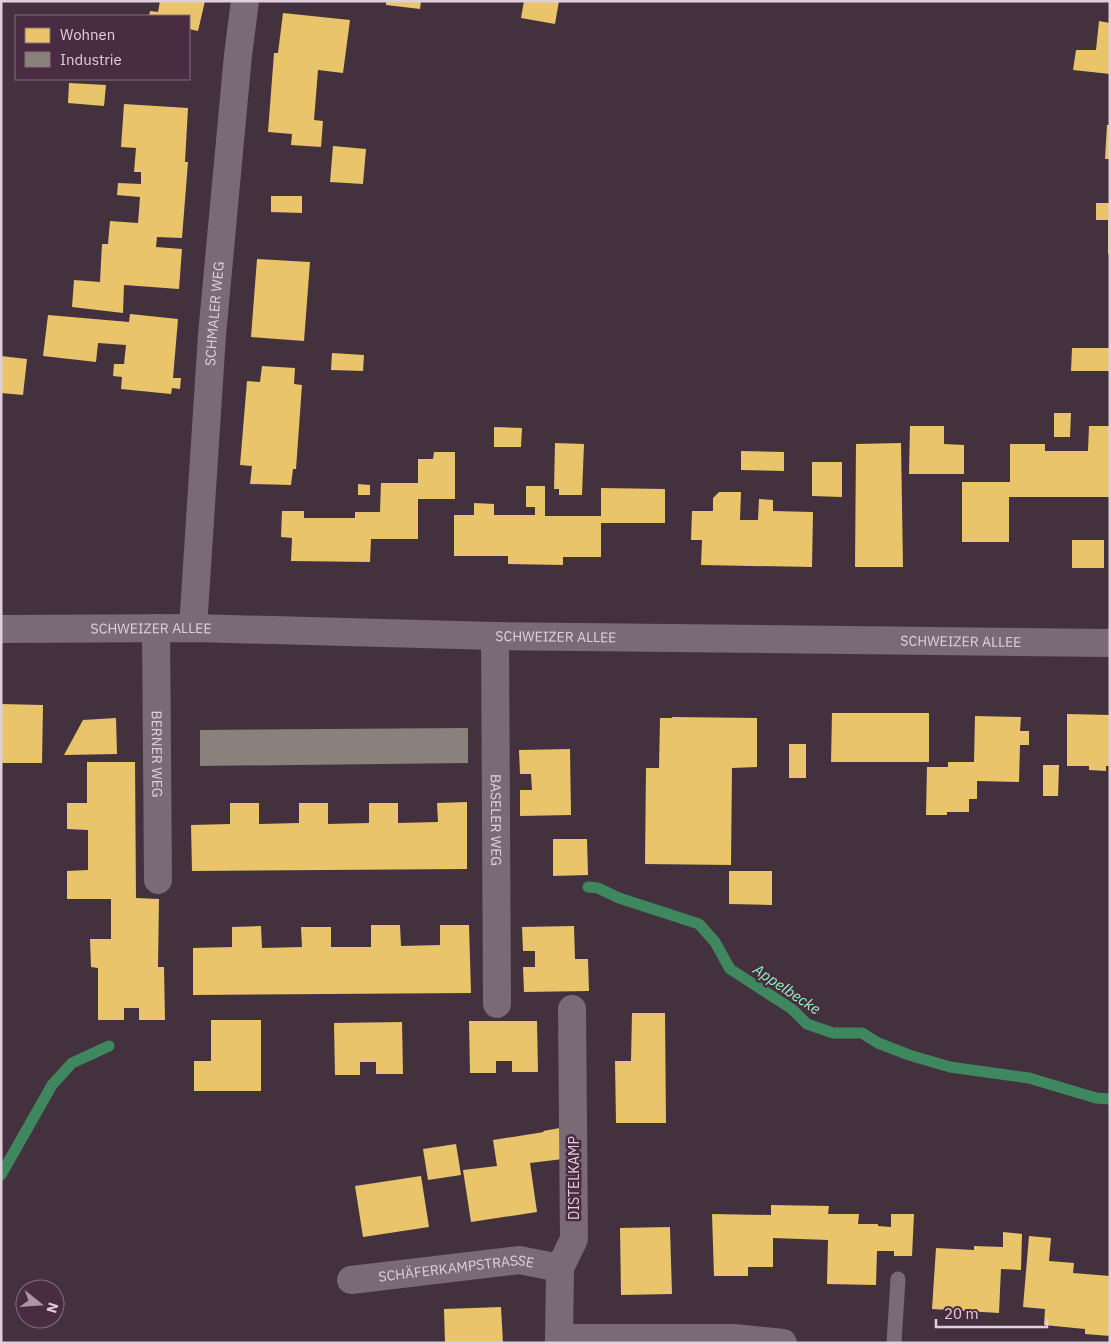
<svg xmlns="http://www.w3.org/2000/svg" width="1111" height="1344" font-family="'IBM Plex Sans',sans-serif">
  <rect width="100%" height="100%" fill="#43323e"/>
  <g fill="#e9c46a">
    <path d="M 160,1 L 205,1 L 198,31 L 189,29 L 189,16 L 149,16 L 150,11 L 158,12 Z"/>
    <path d="M 386,1 L 421,1 L 420,9 L 386,5 Z"/>
    <path d="M 524,1 L 559,1 L 555,24 L 521,18 Z"/>
    <path d="M 283,13 L 350,20 L 343,73 L 318,70 L 314,120 L 323,121 L 321,147 L 291,145 L 292,134 L 268,132 L 274,53 L 278,53 Z"/>
    <path d="M 1099,21 L 1110,23 L 1110,74 L 1073,70 L 1076,50 L 1096,50 Z"/>
    <path d="M 69,83 L 106,85 L 104,106 L 68,103 Z"/>
    <path d="M 124,104 L 188,108 L 185,162 L 188,162 L 182,238 L 157,237 L 156,247 L 182,249 L 179,289 L 124,285 L 123,313 L 72,307 L 74,280 L 100,282 L 102,244 L 108,244 L 110,221 L 138,223 L 140,197 L 117,195 L 118,183 L 141,184 L 141,172 L 134,172 L 136,148 L 121,147 Z"/>
    <path d="M 1107,125 L 1110,125 L 1110,159 L 1105,159 Z"/>
    <path d="M 333,146 L 366,149 L 363,184 L 330,182 Z"/>
    <path d="M 271,196 L 302,196 L 302,213 L 271,212 Z"/>
    <path d="M 1096,203 L 1110,203 L 1110,254 L 1108,254 L 1108,220 L 1096,220 Z"/>
    <path d="M 257,259 L 310,262 L 304,341 L 251,337 Z"/>
    <path d="M 130,314 L 178,319 L 173,378 L 181,378 L 180,389 L 172,388 L 171,394 L 121,389 L 122,377 L 113,376 L 114,364 L 124,364 L 126,345 L 98,343 L 96,362 L 43,356 L 48,315 L 129,322 Z"/>
    <path d="M 1072,348 L 1110,348 L 1110,371 L 1071,371 Z"/>
    <path d="M 332,353 L 364,355 L 363,371 L 331,370 Z"/>
    <path d="M 1,356 L 27,359 L 23,395 L 1,393 Z"/>
    <path d="M 262,366 L 295,368 L 294,384 L 302,385 L 296,469 L 293,469 L 291,485 L 250,484 L 252,466 L 240,465 L 247,381 L 260,382 Z"/>
    <path d="M 1054,413 L 1071,413 L 1070,437 L 1054,437 Z"/>
    <path d="M 910,426 L 944,426 L 944,444 L 964,445 L 964,474 L 909,474 Z"/>
    <path d="M 1089,426 L 1110,426 L 1110,497 L 1009,497 L 1009,542 L 962,542 L 962,482 L 1010,482 L 1010,444 L 1045,444 L 1045,451 L 1088,451 Z"/>
    <path d="M 494,427 L 522,428 L 521,447 L 494,447 Z"/>
    <path d="M 555,443 L 584,444 L 582,495 L 559,495 L 559,489 L 554,489 Z"/>
    <path d="M 901,443 L 903,567 L 855,567 L 856,444 Z"/>
    <path d="M 741,451 L 784,452 L 784,471 L 741,470 Z"/>
    <path d="M 434,452 L 455,452 L 455,499 L 418,499 L 418,539 L 371,539 L 370,562 L 291,561 L 292,538 L 281,537 L 282,511 L 304,511 L 304,518 L 355,518 L 355,512 L 380,512 L 381,483 L 418,483 L 418,459 L 433,459 Z"/>
    <path d="M 812,462 L 842,462 L 842,497 L 812,496 Z"/>
    <path d="M 358,484 L 370,485 L 370,495 L 358,495 Z"/>
    <path d="M 526,486 L 545,486 L 545,516 L 601,516 L 601,488 L 665,489 L 665,523 L 601,523 L 601,557 L 563,557 L 563,565 L 508,564 L 508,556 L 454,556 L 454,515 L 474,515 L 474,503 L 494,504 L 494,515 L 535,515 L 535,507 L 526,507 Z"/>
    <path d="M 719,492 L 741,492 L 740,520 L 758,520 L 759,499 L 773,500 L 773,511 L 813,512 L 812,567 L 701,565 L 702,540 L 691,540 L 692,511 L 713,511 L 713,498 Z"/>
    <rect x="1072" y="540" width="32" height="28"/>
    <path d="M 1,704 L 43,705 L 42,763 L 1,763 Z"/>
    <path d="M 832,713 L 929,713 L 929,762 L 831,762 Z"/>
    <path d="M 1067,714 L 1110,715 L 1110,766 L 1106,766 L 1106,771 L 1089,770 L 1089,766 L 1067,766 Z"/>
    <path d="M 975,716 L 1021,717 L 1020,731 L 1029,731 L 1029,745 L 1020,745 L 1019,782 L 977,781 L 977,799 L 969,799 L 969,812 L 947,812 L 947,815 L 926,815 L 927,767 L 948,767 L 948,762 L 974,762 Z"/>
    <path d="M 672,717 L 757,718 L 757,767 L 732,768 L 731,865 L 645,864 L 646,768 L 659,768 L 660,718 L 672,718 Z"/>
    <path d="M 116,718 L 117,754 L 64,755 L 83,720 Z"/>
    <rect x="789" y="744" width="17" height="34"/>
    <path d="M 570,749 L 571,815 L 520,816 L 520,790 L 532,790 L 531,774 L 520,774 L 519,750 Z"/>
    <path d="M 87,762 L 135,762 L 136,898 L 159,899 L 158,967 L 164,967 L 165,1020 L 139,1020 L 139,1008 L 124,1008 L 124,1020 L 98,1020 L 98,968 L 91,967 L 90,939 L 111,939 L 111,899 L 67,899 L 67,871 L 88,870 L 88,830 L 67,829 L 67,803 L 87,803 Z"/>
    <path d="M 1043,765 L 1059,765 L 1058,796 L 1043,796 Z"/>
    <path d="M 467,802 L 467,869 L 192,871 L 191,825 L 230,824 L 230,803 L 259,803 L 259,824 L 299,823 L 299,803 L 328,803 L 328,824 L 369,823 L 369,803 L 398,803 L 398,823 L 438,822 L 437,803 Z"/>
    <path d="M 553,839 L 587,839 L 588,875 L 553,876 Z"/>
    <path d="M 729,871 L 772,871 L 772,905 L 729,904 Z"/>
    <path d="M 371,925 L 400,925 L 401,946 L 440,945 L 440,925 L 469,925 L 471,993 L 193,995 L 193,948 L 232,947 L 232,927 L 261,926 L 262,948 L 302,947 L 301,927 L 331,927 L 331,947 L 371,947 Z"/>
    <path d="M 574,926 L 575,959 L 588,959 L 589,991 L 524,992 L 523,967 L 535,967 L 535,951 L 523,951 L 522,927 Z"/>
    <path d="M 632,1013 L 665,1013 L 666,1123 L 616,1123 L 615,1061 L 631,1061 Z"/>
    <path d="M 211,1020 L 261,1020 L 261,1091 L 194,1091 L 194,1061 L 211,1061 Z"/>
    <path d="M 469,1021 L 537,1021 L 538,1072 L 512,1072 L 512,1061 L 496,1061 L 496,1073 L 470,1073 Z"/>
    <path d="M 402,1022 L 403,1074 L 376,1074 L 376,1062 L 360,1062 L 360,1075 L 335,1075 L 334,1023 Z"/>
    <path d="M 560,1128 L 563,1159 L 530,1163 L 537,1212 L 471,1222 L 463,1170 L 497,1166 L 493,1140 L 544,1132 L 543,1131 Z"/>
    <path d="M 456,1144 L 461,1175 L 428,1180 L 423,1149 Z"/>
    <path d="M 421,1176 L 429,1227 L 363,1237 L 355,1186 Z"/>
    <path d="M 771,1205 L 829,1206 L 828,1214 L 859,1214 L 858,1224 L 878,1224 L 878,1226 L 891,1227 L 891,1214 L 914,1214 L 912,1256 L 894,1256 L 894,1251 L 877,1251 L 876,1285 L 827,1284 L 828,1240 L 773,1238 L 773,1267 L 748,1267 L 748,1276 L 714,1276 L 712,1214 L 771,1215 Z"/>
    <path d="M 670,1227 L 672,1294 L 621,1295 L 620,1228 Z"/>
    <path d="M 1003,1232 L 1022,1234 L 1021,1270 L 1001,1269 L 999,1313 L 932,1309 L 936,1248 L 974,1250 L 974,1246 L 1003,1247 Z"/>
    <path d="M 1029,1236 L 1051,1238 L 1049,1261 L 1074,1263 L 1073,1273 L 1110,1276 L 1110,1336 L 1085,1334 L 1085,1329 L 1044,1325 L 1045,1309 L 1023,1307 Z"/>
    <path d="M 501,1307 L 503,1343 L 445,1343 L 444,1309 Z"/>
  </g>
  <path fill="#8a817c" d="M 468,728 L 468,763 L 200,766 L 200,730 Z"/>
  <g fill="none" stroke-linecap="round" stroke-linejoin="round">
    <g stroke="#3e875f" stroke-width="11">
      <path d="M 588,887 L 598,888 L 619,898 L 699,924 L 715,942 L 730,969 L 792,1009 L 807,1024 L 833,1033 L 862,1033 L 878,1043 L 909,1055 L 950,1067 L 1029,1078 L 1096,1098 L 1110,1099"/>
      <path d="M 1,1175 L 52,1085 L 72,1063 L 109,1046"/>
    </g>
    <path stroke="#7a6a76" stroke-width="15" d="M 894,1343 L 898,1279"/>
    <g stroke="#7a6a76" stroke-width="28">
      <path id="s1" d="M 156,628 L 158,880"/>
      <path id="s2" d="M 193,628 L 212,335 L 238,55 L 245,1"/>
      <path id="s3" d="M 1,629 L 193,628 L 495,636 L 1110,643"/>
      <path id="s4" d="M 495,636 L 497,1004"/>
      <path id="s5" d="M 351,1280 L 519,1260 L 560,1268"/>
      <path d="M 559,1338 L 734,1338 L 783,1343"/>
      <path d="M 559,1343 L 560,1268 L 574,1239 L 572,1009"/>
    </g>
  </g>
  <g text-anchor="middle" dominant-baseline="central" stroke-width="5" stroke-linejoin="round" paint-order="stroke">
    <g font-size="14" fill="#e0cedb" stroke="#492c42">
      <text stroke="none"><textPath href="#s2" startOffset="315">SCHMALER WEG</textPath></text>
      <text stroke="none"><textPath href="#s3" startOffset="150">SCHWEIZER ALLEE</textPath></text>
      <text stroke="none"><textPath href="#s3" startOffset="555">SCHWEIZER ALLEE</textPath></text>
      <text stroke="none"><textPath href="#s3" startOffset="960">SCHWEIZER ALLEE</textPath></text>
      <text stroke="none"><textPath href="#s1" startOffset="126">BERNER WEG</textPath></text>
      <text stroke="none"><textPath href="#s4" startOffset="184">BASELER WEG</textPath></text>
      <text transform="translate(574 1178) rotate(-90)">DISTELKAMP</text>
      <text stroke="none"><textPath href="#s5" startOffset="106">SCHÄFERKAMPSTRASSE</textPath></text>
    </g>
    <g font-size="15" font-style="italic" fill="#8dfab9" stroke="#492c42">
      <text transform="translate(787 989) rotate(34)">Appelbecke</text>
    </g>
  </g>
  <rect width="1111" height="1344" fill="none" stroke="#e0cedb" stroke-width="5"/>
  <rect x="15" y="15" width="175" height="65" fill="#492c42" stroke="#856d7f"/>
  <rect x="25" y="28" width="25" height="15" fill="#e9c46a" stroke="#856d7f"/>
  <text x="60" y="40" font-size="15" fill="#e0cedb">Wohnen</text>
  <rect x="25" y="52" width="25" height="15" fill="#8a817c" stroke="#856d7f"/>
  <text x="60" y="65" font-size="15" fill="#e0cedb">Industrie</text>
  <g transform="translate(40 1304) rotate(107)"><circle r="24" fill="#492c42" stroke="#856d7f"/>
  <path d="M0-4L9 19L0 12L-9 19Z" fill="#a997a4"/>
  <text y="-8" font-size="14" font-weight="bold" text-anchor="middle" fill="#e0cedb">N</text>
  </g>
  <path d="M936 1319v8h111v-8" fill="none" stroke="#e0cedb" stroke-width="2.5"/>
  <text x="944" y="1319" font-size="15" fill="#e0cedb" stroke="#492c42" stroke-width="4" paint-order="stroke">20 m</text>
</svg>
